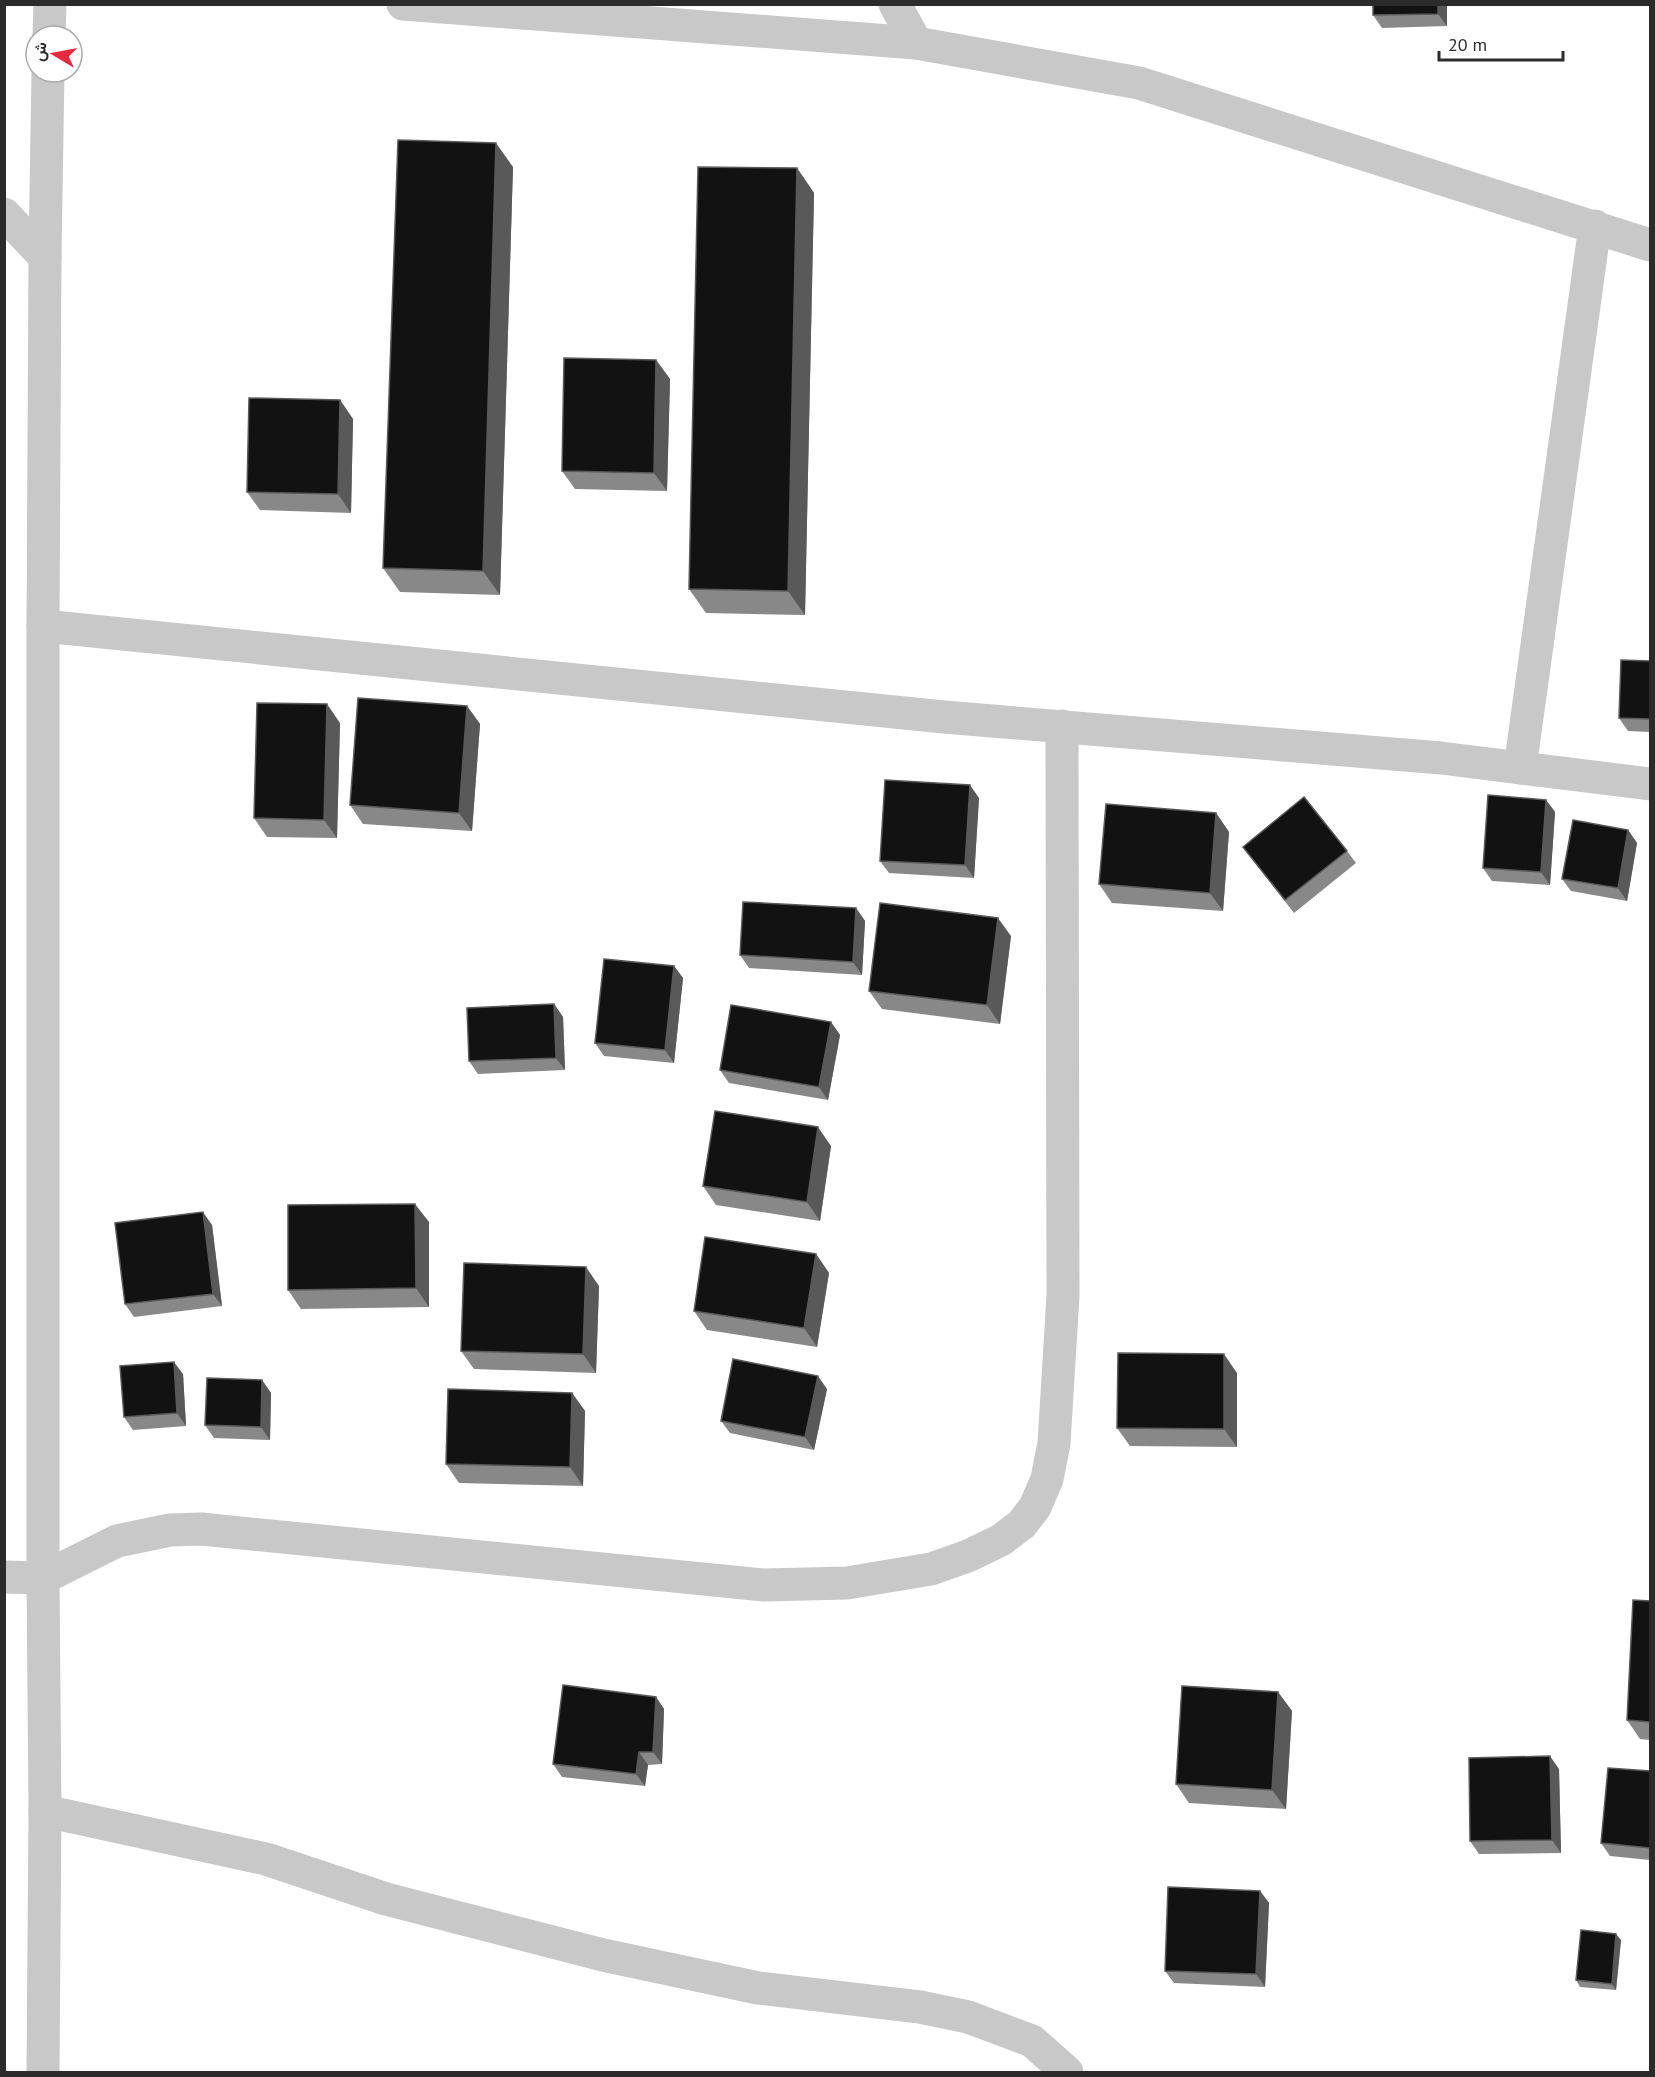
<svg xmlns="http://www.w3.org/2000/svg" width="1655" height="2077" font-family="'PT Sans',Vazirmatn,sans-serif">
  <rect width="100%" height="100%" fill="#fff"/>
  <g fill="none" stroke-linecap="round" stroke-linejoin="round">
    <g stroke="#c8c8c8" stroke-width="33">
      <path d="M 403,4 L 916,43 L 1139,83 L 1650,245"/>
      <path d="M 895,4 L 916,43"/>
      <path d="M 49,36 L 50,4"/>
      <path d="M 4,214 L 45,257"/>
      <path d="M 43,626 L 944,717 L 1441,758 L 1650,784"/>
      <path d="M 1520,768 L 1595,226"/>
      <path d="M 4,1577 L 43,1578 L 117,1541 L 170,1530 L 201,1529 L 764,1585 L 847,1583 L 931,1569 L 968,1556 L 1001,1540 L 1022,1524 L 1035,1507 L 1047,1479 L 1054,1443 L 1063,1296 L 1062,726"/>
      <path d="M 45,1811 L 266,1859 L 386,1899 L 603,1955 L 758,1988 L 920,2007 L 968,2017 L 1032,2041 L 1067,2072"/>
      <path d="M 43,2072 L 45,1811 L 43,1578 L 43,626 L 45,257 L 48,72"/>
    </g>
  </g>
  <g fill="#888">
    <path d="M 1447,4 L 1447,26 L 1382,28 L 1373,15 Z"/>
    <path d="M 513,167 L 500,595 L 400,592 L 383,568 Z"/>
    <path d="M 797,168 L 814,193 L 805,615 L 706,613 L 689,589 Z"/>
    <path d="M 656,360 L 670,379 L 667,491 L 575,489 L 562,471 Z"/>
    <path d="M 340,400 L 353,419 L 351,513 L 260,510 L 247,492 Z"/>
    <path d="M 1650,661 L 1650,732 L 1628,731 L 1619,718 Z"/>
    <path d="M 467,706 L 480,724 L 472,831 L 363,824 L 350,805 Z"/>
    <path d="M 340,723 L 337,838 L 267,837 L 254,818 Z"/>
    <path d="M 979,798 L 974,878 L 889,873 L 880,861 Z"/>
    <path d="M 1546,800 L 1555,812 L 1550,885 L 1492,881 L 1483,868 Z"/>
    <path d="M 1216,813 L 1229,832 L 1223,911 L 1112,903 L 1099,884 Z"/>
    <path d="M 1628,830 L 1637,843 L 1627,901 L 1571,891 L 1562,879 Z"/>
    <path d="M 1243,847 L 1347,851 L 1356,863 L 1294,913 L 1252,859 Z"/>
    <path d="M 856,908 L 865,921 L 862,975 L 749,968 L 740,955 Z"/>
    <path d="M 1011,936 L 1000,1024 L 882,1009 L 869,991 Z"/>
    <path d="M 674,966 L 683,978 L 674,1063 L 604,1056 L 595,1043 Z"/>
    <path d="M 554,1004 L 563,1017 L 565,1070 L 478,1074 L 469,1061 Z"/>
    <path d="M 831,1022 L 840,1035 L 828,1100 L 729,1083 L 720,1070 Z"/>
    <path d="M 831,1146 L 820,1221 L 716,1205 L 703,1186 Z"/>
    <path d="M 429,1222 L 429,1307 L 301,1309 L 288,1290 Z"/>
    <path d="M 212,1225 L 222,1306 L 134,1317 L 125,1304 Z"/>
    <path d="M 816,1254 L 829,1273 L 817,1347 L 707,1330 L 694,1311 Z"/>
    <path d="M 599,1286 L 596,1373 L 474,1369 L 461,1351 Z"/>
    <path d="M 1237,1373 L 1237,1447 L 1130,1446 L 1117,1428 Z"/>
    <path d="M 183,1374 L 186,1426 L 133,1430 L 124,1417 Z"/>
    <path d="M 262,1380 L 271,1393 L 270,1440 L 214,1438 L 205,1425 Z"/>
    <path d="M 827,1389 L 814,1450 L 730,1433 L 721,1421 Z"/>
    <path d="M 572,1393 L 585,1411 L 583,1486 L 459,1483 L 446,1464 Z"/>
    <path d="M 1650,1601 L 1650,1740 L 1640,1739 L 1627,1720 Z"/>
    <path d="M 1278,1692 L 1292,1711 L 1286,1809 L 1189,1803 L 1176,1784 Z"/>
    <path d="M 656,1697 L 664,1709 L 662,1764 L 648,1765 L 645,1786 L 562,1777 L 553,1764 Z"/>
    <path d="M 1559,1769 L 1561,1853 L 1479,1854 L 1470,1841 Z"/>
    <path d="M 1650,1771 L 1650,1860 L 1610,1856 L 1601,1843 Z"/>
    <path d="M 1260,1891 L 1269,1903 L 1265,1987 L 1174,1983 L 1165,1971 Z"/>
    <path d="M 1621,1940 L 1616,1990 L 1580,1987 L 1576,1980 Z"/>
  </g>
  <g fill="#595959">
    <path d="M 1438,4 L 1447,4 L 1447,26 L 1438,14 Z"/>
    <path d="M 496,143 L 513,167 L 500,595 L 483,571 Z"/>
    <path d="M 797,168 L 814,193 L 805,615 L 788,591 Z"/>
    <path d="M 656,360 L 670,379 L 667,491 L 654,473 Z"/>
    <path d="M 340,400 L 353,419 L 351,513 L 338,494 Z"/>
    <path d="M 327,704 L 340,723 L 337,838 L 324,820 Z"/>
    <path d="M 467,706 L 480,724 L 472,831 L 459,813 Z"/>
    <path d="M 970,785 L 979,798 L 974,878 L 965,865 Z"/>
    <path d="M 1546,800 L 1555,812 L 1550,885 L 1541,872 Z"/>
    <path d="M 1216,813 L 1229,832 L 1223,911 L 1210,893 Z"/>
    <path d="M 1628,830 L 1637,843 L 1627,901 L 1618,888 Z"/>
    <path d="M 856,908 L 865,921 L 862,975 L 853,962 Z"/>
    <path d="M 998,918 L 1011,936 L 1000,1024 L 987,1005 Z"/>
    <path d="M 674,966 L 683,978 L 674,1063 L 665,1050 Z"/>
    <path d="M 554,1004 L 563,1017 L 565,1070 L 556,1058 Z"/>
    <path d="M 831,1022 L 840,1035 L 828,1100 L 819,1087 Z"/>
    <path d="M 818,1127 L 831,1146 L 820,1221 L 807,1202 Z"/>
    <path d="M 415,1204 L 429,1222 L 429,1307 L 416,1288 Z"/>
    <path d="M 203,1212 L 212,1225 L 222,1306 L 213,1294 Z"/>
    <path d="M 816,1254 L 829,1273 L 817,1347 L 804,1328 Z"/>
    <path d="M 586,1267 L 599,1286 L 596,1373 L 583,1354 Z"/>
    <path d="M 1224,1354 L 1237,1373 L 1237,1447 L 1224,1429 Z"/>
    <path d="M 174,1362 L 183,1374 L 186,1426 L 177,1413 Z"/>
    <path d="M 818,1376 L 827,1389 L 814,1450 L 805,1437 Z"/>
    <path d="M 262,1380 L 271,1393 L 270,1440 L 261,1427 Z"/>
    <path d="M 572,1393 L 585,1411 L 583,1486 L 570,1467 Z"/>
    <path d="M 1278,1692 L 1292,1711 L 1286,1809 L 1272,1790 Z"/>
    <path d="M 656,1697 L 664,1709 L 662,1764 L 653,1752 Z"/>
    <path d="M 639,1752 L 648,1765 L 645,1786 L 636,1774 Z"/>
    <path d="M 1550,1756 L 1559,1769 L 1561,1853 L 1552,1840 Z"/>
    <path d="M 1260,1891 L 1269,1903 L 1265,1987 L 1256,1974 Z"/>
    <path d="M 1616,1934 L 1621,1940 L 1616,1990 L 1612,1984 Z"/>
  </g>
  <g fill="#121212" stroke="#595959" stroke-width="1.5">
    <path d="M 1373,4 L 1438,4 L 1438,14 L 1373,15 Z"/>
    <path d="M 398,140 L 496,143 L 483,571 L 383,568 Z"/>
    <path d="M 698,167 L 797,168 L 788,591 L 689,589 Z"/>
    <path d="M 564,358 L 656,360 L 654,473 L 562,471 Z"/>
    <path d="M 249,398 L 340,400 L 338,494 L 247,492 Z"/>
    <path d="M 1621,660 L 1650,661 L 1650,719 L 1619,718 Z"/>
    <path d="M 358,698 L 467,706 L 459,813 L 350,805 Z"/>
    <path d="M 257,703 L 327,704 L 324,820 L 254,818 Z"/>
    <path d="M 885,780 L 970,785 L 965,865 L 880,861 Z"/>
    <path d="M 1488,795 L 1546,800 L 1541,872 L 1483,868 Z"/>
    <path d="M 1304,797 L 1347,851 L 1285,900 L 1243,847 Z"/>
    <path d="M 1106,804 L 1216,813 L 1210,893 L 1099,884 Z"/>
    <path d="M 1573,820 L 1628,830 L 1618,888 L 1562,879 Z"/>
    <path d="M 743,902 L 856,908 L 853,962 L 740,955 Z"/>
    <path d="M 880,903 L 998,918 L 987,1005 L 869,991 Z"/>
    <path d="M 604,959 L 674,966 L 665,1050 L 595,1043 Z"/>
    <path d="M 554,1004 L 556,1058 L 469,1061 L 467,1008 Z"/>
    <path d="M 731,1005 L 831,1022 L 819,1087 L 720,1070 Z"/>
    <path d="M 715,1111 L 818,1127 L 807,1202 L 703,1186 Z"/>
    <path d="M 415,1204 L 416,1288 L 288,1290 L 288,1205 Z"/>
    <path d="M 203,1212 L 213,1294 L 125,1304 L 115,1223 Z"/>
    <path d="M 705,1237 L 816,1254 L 804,1328 L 694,1311 Z"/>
    <path d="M 464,1263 L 586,1267 L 583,1354 L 461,1351 Z"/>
    <path d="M 1118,1353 L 1224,1354 L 1224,1429 L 1117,1428 Z"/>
    <path d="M 733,1359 L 818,1376 L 805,1437 L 721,1421 Z"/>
    <path d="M 174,1362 L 177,1413 L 124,1417 L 120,1366 Z"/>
    <path d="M 207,1378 L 262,1380 L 261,1427 L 205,1425 Z"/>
    <path d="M 448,1389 L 572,1393 L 570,1467 L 446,1464 Z"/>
    <path d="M 1633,1600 L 1650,1601 L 1650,1722 L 1627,1720 Z"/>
    <path d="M 563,1685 L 656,1697 L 653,1752 L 639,1752 L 636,1774 L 553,1764 Z"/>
    <path d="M 1182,1686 L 1278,1692 L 1272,1790 L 1176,1784 Z"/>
    <path d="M 1550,1756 L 1552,1840 L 1470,1841 L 1469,1758 Z"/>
    <path d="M 1608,1768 L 1650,1771 L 1650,1848 L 1601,1843 Z"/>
    <path d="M 1168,1887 L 1260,1891 L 1256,1974 L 1165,1971 Z"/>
    <path d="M 1581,1930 L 1616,1934 L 1612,1984 L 1576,1980 Z"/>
  </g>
  <rect width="1655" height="2077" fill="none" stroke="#2b2b2b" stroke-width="12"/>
  <g transform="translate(54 54) rotate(280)"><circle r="28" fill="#ffffff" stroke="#aaaaaa" stroke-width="1.5"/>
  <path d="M0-4.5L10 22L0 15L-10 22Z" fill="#e72940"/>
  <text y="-9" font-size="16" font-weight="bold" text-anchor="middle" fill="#2b2b2b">ش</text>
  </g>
  <path d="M1439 51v9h124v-9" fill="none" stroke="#2b2b2b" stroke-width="3"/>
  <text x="1448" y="51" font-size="18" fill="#2b2b2b" stroke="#ffffff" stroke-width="4.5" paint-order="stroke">20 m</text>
</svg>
